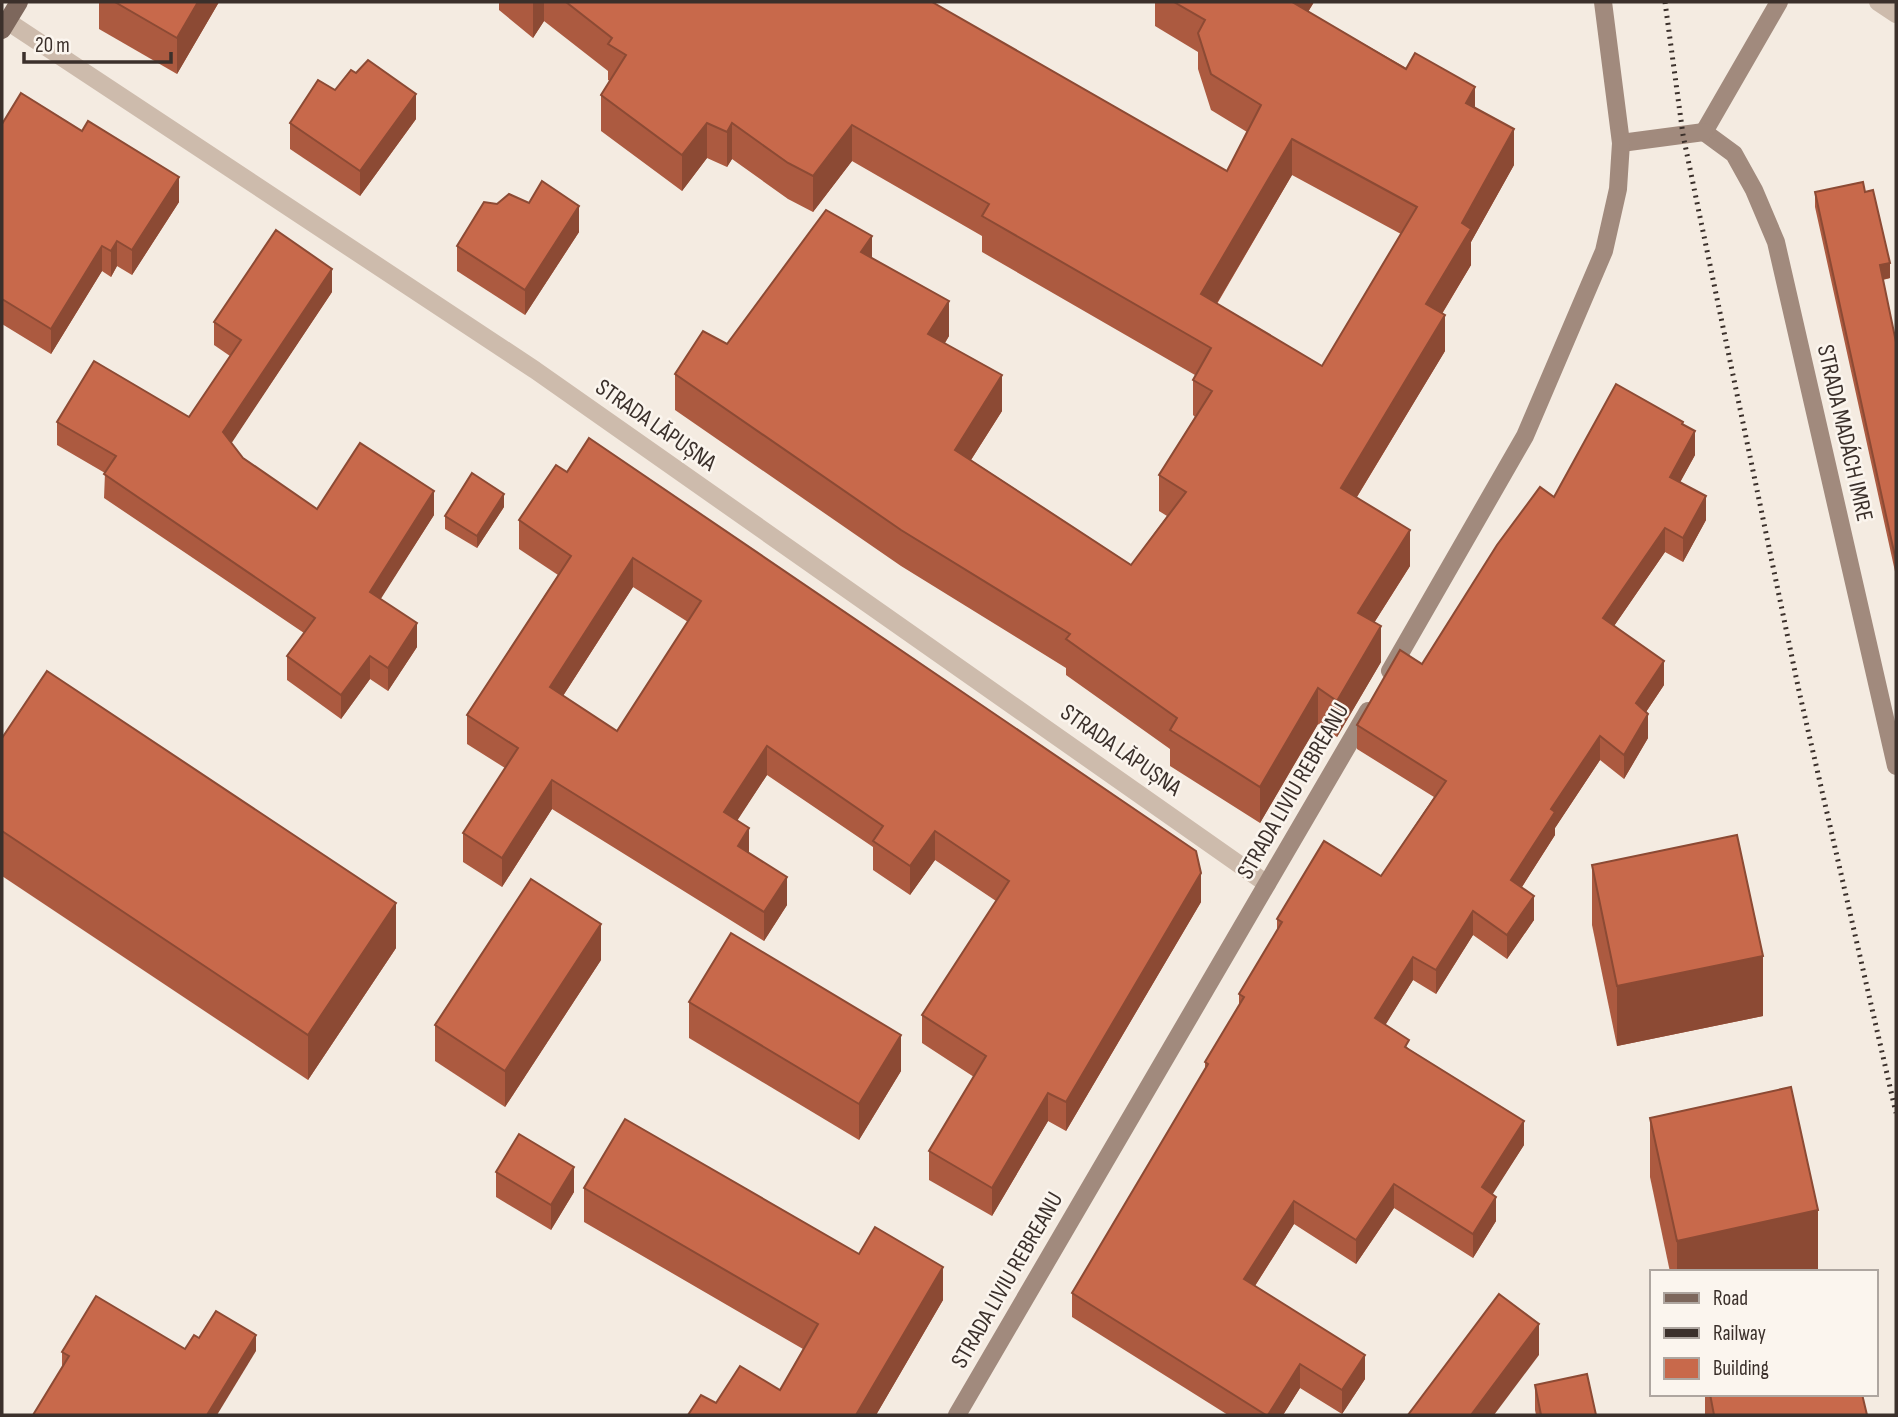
<svg xmlns="http://www.w3.org/2000/svg" width="1898" height="1417" font-family="'Sofia Sans Condensed',sans-serif">
  <rect width="100%" height="100%" fill="#f4ebe1"/>
  <g fill="none" stroke-linecap="round" stroke-linejoin="round">
    <g stroke="#cdbbac" stroke-width="18">
      <path d="M 1878,2 L 1896,14"/>
      <path d="M 7,21 L 535,370 L 1267,884"/>
    </g>
    <g stroke="#a18a7d" stroke-width="18">
      <path d="M 1704,132 L 1734,154 L 1754,190 L 1776,242 L 1896,766"/>
      <path d="M 1704,132 L 1779,2"/>
      <path d="M 1621,143 L 1704,132"/>
      <path d="M 1390,671 L 1525,436 L 1604,251 L 1618,189 L 1621,143 L 1603,2"/>
      <path d="M 957,1415 L 1368,711"/>
    </g>
    <path stroke="#7d675c" stroke-width="18" d="M 2,30 L 19,2"/>
    <path stroke="#3b302b" stroke-width="5" stroke-dasharray="2 5" stroke-linecap="butt" d="M 1665,2 L 1683,135 L 1700,217 L 1799,691 L 1896,1113"/>
  </g>
  <g fill="#ac5a40" fill-rule="evenodd">
    <path d="M 99,2 L 219,2 L 177,74 L 99,29 Z"/>
    <path d="M 499,2 L 932,2 L 1227,171 L 1247,132 L 1211,110 L 1198,69 L 1198,52 L 1155,26 L 1155,2 L 1314,2 L 1308,12 L 1475,107 L 1514,165 L 1471,242 L 1471,265 L 1442,314 L 1445,351 L 1357,497 L 1410,566 L 1374,623 L 1381,662 L 1337,737 L 1318,724 L 1260,823 L 1170,766 L 1170,749 L 1066,675 L 1066,668 L 901,566 L 675,410 L 675,374 L 872,258 L 949,336 L 945,343 L 1002,411 L 971,460 L 1131,565 L 1167,516 L 1159,511 L 1159,475 L 1195,417 L 1193,415 L 1193,380 L 1195,375 L 982,252 L 982,236 L 852,161 L 813,212 L 788,199 L 732,159 L 727,167 L 707,158 L 682,191 L 601,131 L 601,95 L 610,81 L 608,80 L 608,71 L 544,21 L 533,38 L 499,10 ZM 1292,175 L 1401,234 L 1322,366 L 1217,304 Z"/>
    <path d="M 335,90 L 416,119 L 360,196 L 290,149 L 290,123 Z"/>
    <path d="M 2,124 L 179,202 L 132,275 L 117,266 L 111,277 L 102,271 L 51,354 L 2,324 Z"/>
    <path d="M 1815,192 L 1865,192 L 1890,278 L 1883,280 L 1896,342 L 1896,576 L 1815,207 Z"/>
    <path d="M 497,204 L 579,232 L 525,315 L 457,271 L 457,246 Z"/>
    <path d="M 332,292 L 231,443 L 243,458 L 317,509 L 434,515 L 380,599 L 417,647 L 388,691 L 370,679 L 341,719 L 287,680 L 287,656 L 304,633 L 104,498 L 105,473 L 57,445 L 57,422 L 189,417 L 230,356 L 214,345 L 214,322 Z"/>
    <path d="M 1683,425 L 1695,455 L 1680,482 L 1706,520 L 1683,562 L 1665,552 L 1614,626 L 1664,685 L 1646,712 L 1648,738 L 1624,779 L 1600,760 L 1555,828 L 1555,835 L 1522,887 L 1534,920 L 1507,959 L 1473,935 L 1436,994 L 1413,980 L 1385,1025 L 1409,1049 L 1524,1145 L 1492,1194 L 1496,1221 L 1473,1258 L 1394,1208 L 1356,1264 L 1294,1224 L 1255,1286 L 1365,1379 L 1342,1414 L 1300,1388 L 1283,1415 L 1228,1415 L 1072,1317 L 1072,1293 L 1205,1069 L 1205,1062 L 1239,1006 L 1239,994 L 1277,931 L 1277,919 L 1381,876 L 1434,797 L 1357,749 L 1357,725 L 1422,664 L 1554,497 Z"/>
    <path d="M 556,465 L 1201,902 L 1066,1131 L 1048,1121 L 992,1216 L 929,1180 L 929,1151 L 974,1077 L 922,1043 L 922,1015 L 996,901 L 935,860 L 910,895 L 873,870 L 873,847 L 767,775 L 737,820 L 749,853 L 787,905 L 764,941 L 552,809 L 502,887 L 463,862 L 463,833 L 505,768 L 467,744 L 467,715 L 558,575 L 519,549 L 519,520 ZM 633,587 L 688,622 L 617,731 L 563,696 Z"/>
    <path d="M 504,507 L 477,548 L 445,529 L 445,516 Z"/>
    <path d="M 2,738 L 396,948 L 308,1080 L 2,876 Z"/>
    <path d="M 1592,865 L 1763,1016 L 1617,1046 L 1592,925 Z"/>
    <path d="M 601,960 L 505,1107 L 435,1061 L 435,1025 Z"/>
    <path d="M 689,1002 L 901,1071 L 859,1140 L 689,1038 Z"/>
    <path d="M 1650,1118 L 1818,1270 L 1809,1272 L 1670,1272 L 1650,1177 Z"/>
    <path d="M 496,1172 L 574,1192 L 551,1230 L 496,1197 Z"/>
    <path d="M 584,1188 L 859,1254 L 943,1300 L 876,1415 L 716,1403 L 780,1390 L 803,1349 L 584,1222 Z"/>
    <path d="M 199,1338 L 256,1351 L 62,1367 L 62,1352 L 185,1349 Z"/>
    <path d="M 1535,1385 L 1596,1415 L 1536,1415 L 1535,1410 Z"/>
    <path d="M 1705,1394 L 1862,1394 L 1867,1415 L 1705,1415 Z"/>
  </g>
  <g fill="#8c4a34">
    <path d="M 198,2 L 219,2 L 177,74 L 177,38 Z"/>
    <path d="M 533,2 L 544,2 L 544,21 L 533,38 Z"/>
    <path d="M 1292,2 L 1314,2 L 1292,38 Z"/>
    <path d="M 1475,87 L 1475,123 L 1466,103 Z"/>
    <path d="M 416,94 L 416,119 L 360,196 L 360,171 Z"/>
    <path d="M 707,123 L 707,158 L 682,191 L 682,155 Z"/>
    <path d="M 732,123 L 732,159 L 727,167 L 727,132 Z"/>
    <path d="M 852,125 L 852,161 L 813,212 L 813,176 Z"/>
    <path d="M 1514,129 L 1514,165 L 1471,242 L 1471,265 L 1426,340 L 1426,304 L 1462,223 Z"/>
    <path d="M 1292,139 L 1292,175 L 1201,330 L 1201,294 Z"/>
    <path d="M 179,177 L 179,202 L 132,275 L 132,250 Z"/>
    <path d="M 579,206 L 579,232 L 525,315 L 525,290 Z"/>
    <path d="M 872,236 L 872,271 L 861,252 Z"/>
    <path d="M 117,241 L 117,266 L 111,277 L 111,251 Z"/>
    <path d="M 102,246 L 102,271 L 51,354 L 51,329 Z"/>
    <path d="M 1890,263 L 1890,278 L 1880,280 L 1880,265 Z"/>
    <path d="M 332,269 L 332,292 L 223,456 L 223,432 Z"/>
    <path d="M 949,301 L 949,336 L 928,370 L 928,334 Z"/>
    <path d="M 1445,315 L 1445,351 L 1341,523 L 1341,488 Z"/>
    <path d="M 1002,375 L 1002,411 L 955,485 L 955,450 Z"/>
    <path d="M 1695,431 L 1695,455 L 1670,501 L 1670,477 Z"/>
    <path d="M 434,491 L 434,515 L 370,616 L 370,592 Z"/>
    <path d="M 504,494 L 504,507 L 477,548 L 477,536 Z"/>
    <path d="M 1706,496 L 1706,520 L 1683,562 L 1683,538 Z"/>
    <path d="M 1665,528 L 1665,552 L 1603,642 L 1603,618 Z"/>
    <path d="M 1410,530 L 1410,566 L 1358,648 L 1358,613 Z"/>
    <path d="M 633,558 L 633,587 L 550,716 L 550,687 Z"/>
    <path d="M 417,623 L 417,647 L 388,691 L 388,668 Z"/>
    <path d="M 1381,626 L 1381,662 L 1337,737 L 1337,701 Z"/>
    <path d="M 370,656 L 370,679 L 341,719 L 341,695 Z"/>
    <path d="M 1664,661 L 1664,685 L 1636,727 L 1636,703 Z"/>
    <path d="M 1318,688 L 1318,724 L 1260,823 L 1260,787 Z"/>
    <path d="M 1648,714 L 1648,738 L 1624,779 L 1624,755 Z"/>
    <path d="M 1600,736 L 1600,760 L 1555,828 L 1555,835 L 1511,904 L 1511,880 L 1551,809 Z"/>
    <path d="M 767,746 L 767,775 L 724,841 L 724,812 Z"/>
    <path d="M 552,780 L 552,809 L 502,887 L 502,858 Z"/>
    <path d="M 749,828 L 749,857 L 738,846 Z"/>
    <path d="M 935,831 L 935,860 L 910,895 L 910,866 Z"/>
    <path d="M 1201,873 L 1201,902 L 1066,1131 L 1066,1102 Z"/>
    <path d="M 787,877 L 787,905 L 764,941 L 764,912 Z"/>
    <path d="M 1534,896 L 1534,920 L 1507,959 L 1507,935 Z"/>
    <path d="M 396,903 L 396,948 L 308,1080 L 308,1035 Z"/>
    <path d="M 1473,911 L 1473,935 L 1436,994 L 1436,970 Z"/>
    <path d="M 601,924 L 601,960 L 505,1107 L 505,1071 Z"/>
    <path d="M 1763,956 L 1763,1016 L 1617,1046 L 1617,986 Z"/>
    <path d="M 1413,957 L 1413,980 L 1375,1042 L 1375,1018 Z"/>
    <path d="M 901,1035 L 901,1071 L 859,1140 L 859,1104 Z"/>
    <path d="M 1048,1093 L 1048,1121 L 992,1216 L 992,1188 Z"/>
    <path d="M 1524,1121 L 1524,1145 L 1482,1211 L 1482,1187 Z"/>
    <path d="M 574,1167 L 574,1192 L 551,1230 L 551,1205 Z"/>
    <path d="M 1394,1184 L 1394,1208 L 1356,1264 L 1356,1240 Z"/>
    <path d="M 1496,1197 L 1496,1221 L 1473,1258 L 1473,1234 Z"/>
    <path d="M 1294,1201 L 1294,1224 L 1244,1303 L 1244,1279 Z"/>
    <path d="M 1818,1210 L 1818,1270 L 1809,1272 L 1677,1272 L 1677,1241 Z"/>
    <path d="M 943,1267 L 943,1300 L 876,1415 L 856,1415 Z"/>
    <path d="M 1539,1324 L 1539,1355 L 1494,1415 L 1471,1415 Z"/>
    <path d="M 256,1335 L 256,1351 L 217,1415 L 207,1415 Z"/>
    <path d="M 1365,1355 L 1365,1379 L 1342,1414 L 1342,1390 Z"/>
    <path d="M 1300,1364 L 1300,1388 L 1283,1415 L 1268,1415 Z"/>
  </g>
  <g fill="#c8694b" stroke="#8c4a34" stroke-width="2" fill-rule="evenodd">
    <path d="M 115,2 L 198,2 L 177,38 Z"/>
    <path d="M 566,2 L 932,2 L 1227,171 L 1261,105 L 1211,74 L 1198,33 L 1205,20 L 1174,2 L 1292,2 L 1406,69 L 1415,53 L 1475,87 L 1466,103 L 1514,129 L 1462,223 L 1471,229 L 1426,304 L 1445,315 L 1341,488 L 1410,530 L 1358,613 L 1381,626 L 1337,701 L 1318,688 L 1260,787 L 1170,730 L 1177,718 L 1066,639 L 1070,634 L 901,530 L 675,374 L 703,331 L 727,344 L 826,210 L 872,236 L 861,252 L 949,301 L 928,334 L 1002,375 L 955,450 L 1131,565 L 1186,492 L 1159,475 L 1212,391 L 1193,380 L 1211,348 L 982,216 L 989,204 L 852,125 L 813,176 L 788,163 L 732,123 L 727,132 L 707,123 L 682,155 L 601,95 L 626,55 L 608,44 L 612,38 ZM 1292,139 L 1417,207 L 1322,366 L 1201,294 Z"/>
    <path d="M 368,60 L 416,94 L 360,171 L 290,123 L 318,80 L 335,90 L 351,70 L 356,73 Z"/>
    <path d="M 21,93 L 82,131 L 88,121 L 179,177 L 132,250 L 117,241 L 111,251 L 102,246 L 51,329 L 2,299 L 2,124 Z"/>
    <path d="M 542,181 L 579,206 L 525,290 L 457,246 L 484,202 L 497,204 L 509,194 L 529,203 Z"/>
    <path d="M 1863,182 L 1865,192 L 1873,190 L 1890,263 L 1880,265 L 1896,342 L 1896,561 L 1815,192 Z"/>
    <path d="M 276,230 L 332,269 L 223,432 L 243,458 L 317,509 L 360,443 L 434,491 L 370,592 L 417,623 L 388,668 L 370,656 L 341,695 L 287,656 L 315,618 L 104,474 L 116,456 L 57,422 L 94,361 L 189,417 L 241,340 L 214,322 Z"/>
    <path d="M 1616,384 L 1683,422 L 1682,424 L 1695,431 L 1670,477 L 1706,496 L 1683,538 L 1665,528 L 1603,618 L 1664,661 L 1636,703 L 1648,714 L 1624,755 L 1600,736 L 1551,809 L 1555,812 L 1511,880 L 1534,896 L 1507,935 L 1473,911 L 1436,970 L 1413,957 L 1375,1018 L 1409,1040 L 1405,1047 L 1524,1121 L 1482,1187 L 1496,1197 L 1473,1234 L 1394,1184 L 1356,1240 L 1294,1201 L 1244,1279 L 1365,1355 L 1342,1390 L 1300,1364 L 1268,1415 L 1266,1415 L 1072,1293 L 1208,1064 L 1205,1062 L 1244,997 L 1239,994 L 1282,922 L 1277,919 L 1324,841 L 1381,876 L 1446,781 L 1357,725 L 1400,650 L 1422,664 L 1497,545 L 1540,487 L 1554,497 Z"/>
    <path d="M 589,438 L 1196,851 L 1201,873 L 1066,1102 L 1048,1093 L 992,1188 L 929,1151 L 986,1056 L 922,1015 L 1009,881 L 935,831 L 910,866 L 873,841 L 883,826 L 767,746 L 724,812 L 749,828 L 738,846 L 787,877 L 764,912 L 552,780 L 502,858 L 463,833 L 518,748 L 467,715 L 571,556 L 519,520 L 556,465 L 567,472 ZM 633,558 L 701,601 L 617,731 L 550,687 Z"/>
    <path d="M 472,473 L 504,494 L 477,536 L 445,516 Z"/>
    <path d="M 47,671 L 396,903 L 308,1035 L 2,831 L 2,738 Z"/>
    <path d="M 1737,835 L 1763,956 L 1617,986 L 1592,865 Z"/>
    <path d="M 531,879 L 601,924 L 505,1071 L 435,1025 Z"/>
    <path d="M 731,933 L 901,1035 L 859,1104 L 689,1002 Z"/>
    <path d="M 1791,1087 L 1818,1210 L 1677,1241 L 1650,1118 Z"/>
    <path d="M 625,1119 L 859,1254 L 875,1227 L 943,1267 L 856,1415 L 688,1415 L 701,1395 L 716,1403 L 740,1366 L 780,1390 L 818,1324 L 584,1188 Z"/>
    <path d="M 519,1134 L 574,1167 L 551,1205 L 496,1172 Z"/>
    <path d="M 1499,1294 L 1539,1324 L 1471,1415 L 1408,1415 Z"/>
    <path d="M 96,1296 L 185,1349 L 194,1335 L 199,1338 L 216,1311 L 256,1335 L 207,1415 L 33,1415 L 69,1356 L 62,1352 Z"/>
    <path d="M 1587,1374 L 1596,1415 L 1541,1415 L 1535,1385 Z"/>
    <path d="M 1710,1394 L 1862,1394 L 1867,1415 L 1714,1415 Z"/>
  </g>
  <g text-anchor="middle" dominant-baseline="central" stroke-width="5" stroke-linejoin="round" paint-order="stroke">
    <g font-size="24" fill="#3b302b" stroke="#fbf5ee">
      <text transform="translate(656 425) rotate(35)">STRADA LĂPUȘNA</text>
      <text transform="translate(1845 433) rotate(77)">STRADA MADÁCH IMRE</text>
      <text transform="translate(1121 750) rotate(35)">STRADA LĂPUȘNA</text>
      <text transform="translate(1293 791) rotate(-60)">STRADA LIVIU REBREANU</text>
      <text transform="translate(1007 1280) rotate(-60)">STRADA LIVIU REBREANU</text>
    </g>
  </g>
  <rect width="1898" height="1417" fill="none" stroke="#3b302b" stroke-width="7"/>
  <rect x="1650" y="1270" width="228" height="126" fill="#fbf5ee" stroke="#aea6a0" stroke-width="2"/>
  <rect x="1664" y="1293" width="35" height="10" fill="#7d675c" stroke="#aea6a0" stroke-width="2"/>
  <text x="1713" y="1305" font-size="21" fill="#3b302b">Road</text>
  <rect x="1664" y="1328" width="35" height="10" fill="#3b302b" stroke="#aea6a0" stroke-width="2"/>
  <text x="1713" y="1340" font-size="21" fill="#3b302b">Railway</text>
  <rect x="1664" y="1358" width="35" height="21" fill="#c8694b" stroke="#aea6a0" stroke-width="2"/>
  <text x="1713" y="1375" font-size="21" fill="#3b302b">Building</text>
  <path d="M24 52v10h147v-10" fill="none" stroke="#3b302b" stroke-width="3.5"/>
  <text x="35" y="52" font-size="21" fill="#3b302b" stroke="#fbf5ee" stroke-width="5" paint-order="stroke">20 m</text>
</svg>
